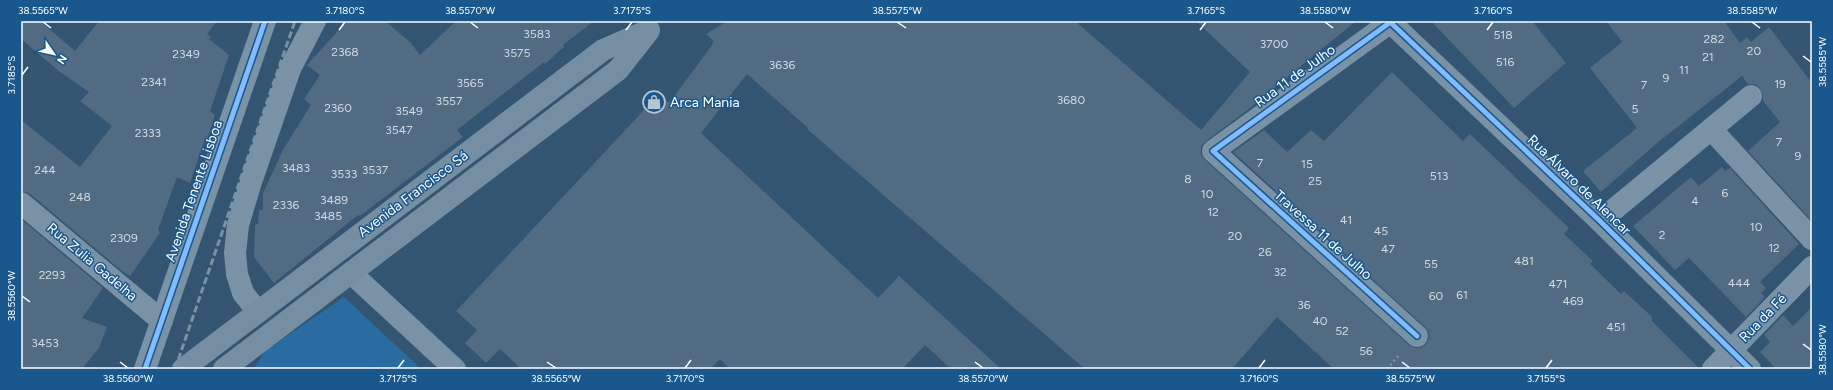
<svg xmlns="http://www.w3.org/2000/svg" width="1833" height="390" font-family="Figtree,sans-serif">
  <rect width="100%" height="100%" fill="#335572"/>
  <path fill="#2a6ca2" d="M 344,297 L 421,369 L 254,369 L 265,351 Z"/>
  <g fill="#506b82">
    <path d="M 21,21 L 40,21 L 75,51 L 99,21 L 217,21 L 207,34 L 211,37 L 209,39 L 229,55 L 210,111 L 215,115 L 207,140 L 205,139 L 190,183 L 177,177 L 158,230 L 160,233 L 130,276 L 117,267 L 29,193 L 21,191 L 21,120 L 80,167 L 112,126 L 80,101 L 89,92 L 60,72 L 21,39 Z"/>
    <path d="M 344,21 L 385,21 L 410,42 L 420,55 L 456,21 L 594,21 L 563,45 L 564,47 L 545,64 L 544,62 L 457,130 L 463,137 L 360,216 L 358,215 L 274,283 L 254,257 L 255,225 L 258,224 L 259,210 L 263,210 L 263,193 L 284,148 L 311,105 L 304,99 L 320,75 L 307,65 L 337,32 Z"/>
    <path d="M 727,21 L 1075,21 L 1201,130 L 1250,72 L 1196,21 L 1356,21 L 1245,112 L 1206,141 L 1201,146 L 1201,154 L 1205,160 L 1409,345 L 1415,348 L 1421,348 L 1426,344 L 1429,338 L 1429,332 L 1425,327 L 1233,152 L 1264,130 L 1287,152 L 1311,130 L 1324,141 L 1392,72 L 1463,141 L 1470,134 L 1569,228 L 1564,234 L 1593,261 L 1590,264 L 1621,294 L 1624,291 L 1652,317 L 1652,321 L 1700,369 L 1334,369 L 1277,317 L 1232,369 L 1085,369 L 807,129 L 808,128 L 747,74 L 701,133 L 878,298 L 899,276 L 1001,369 L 951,369 L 925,345 L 902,369 L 730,369 L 720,359 L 710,369 L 521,369 L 500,349 L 486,363 L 465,343 L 477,330 L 456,311 L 659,94 L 669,103 L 713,44 L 712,43 L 714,41 L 706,34 Z"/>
    <path d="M 1431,21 L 1532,21 L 1566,63 L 1514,108 Z"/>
    <path d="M 1606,21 L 1724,21 L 1740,43 L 1747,37 L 1751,42 L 1769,27 L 1812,83 L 1812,221 L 1748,151 L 1780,122 L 1763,101 L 1763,94 L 1760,88 L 1755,84 L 1748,84 L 1742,76 L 1657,143 L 1601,192 L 1583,171 L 1637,128 L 1590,68 L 1622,42 Z"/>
    <path d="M 1722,167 L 1725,171 L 1730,168 L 1799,244 L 1760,282 L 1766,288 L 1761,293 L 1765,297 L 1746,317 L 1689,258 L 1675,270 L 1633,226 L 1691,177 L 1699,186 Z"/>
    <path d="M 21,219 L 103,288 L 82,318 L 107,327 L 99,348 L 82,369 L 21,369 Z"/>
    <path d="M 1812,307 L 1812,369 L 1776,369 L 1760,352 L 1770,342 L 1764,335 L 1783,315 L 1793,326 Z"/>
  </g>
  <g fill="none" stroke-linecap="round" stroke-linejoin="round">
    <path stroke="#7a92a6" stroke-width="2.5" stroke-dasharray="2 3" stroke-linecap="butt" d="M 1387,369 L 1400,354"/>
    <g stroke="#7a92a6" stroke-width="22">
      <path d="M 1389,21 L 1600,221 L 1750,369"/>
      <path d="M 1392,21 L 1213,151 L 1417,336"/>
      <path d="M 1711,129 L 1812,239"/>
      <path d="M 21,203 L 162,321"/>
      <path d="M 1600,221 L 1751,96"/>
      <path d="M 351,273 L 455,369"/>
      <path d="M 258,312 L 243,293 L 237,274 L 235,253 L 238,225 L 250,185 L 290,69 L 315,21"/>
      <path d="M 145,369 L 265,21"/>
      <path d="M 1713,369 L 1812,267"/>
    </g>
    <g stroke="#768ea2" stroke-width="22">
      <path d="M 183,369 L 603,50 L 649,30"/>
      <path d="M 224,369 L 618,70 L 648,32"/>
    </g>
    <path stroke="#7b92a5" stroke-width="3" stroke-dasharray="7 3" stroke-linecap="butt" d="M 175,369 L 295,21"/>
    <g stroke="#19578c" stroke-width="8">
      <g id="cycleway">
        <path d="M 1389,21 L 1600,221 L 1750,369"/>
        <path d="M 1392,21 L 1213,151 L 1417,336"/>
        <path d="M 145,369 L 265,21"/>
      </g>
    </g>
    <use href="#cycleway" stroke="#80bcff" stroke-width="5"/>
  </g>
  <path fill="none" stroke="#fff" stroke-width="1.5" d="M 43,22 L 51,28M 470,22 L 478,28M 897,22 L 906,28M 1325,22 L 1333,28M 1752,22 L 1760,28M 339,30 L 345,22M 626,30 L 632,22M 1200,30 L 1206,22M 1487,30 L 1493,22M 1803,56 L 1811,62M 22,75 L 28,67M 22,296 L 30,302M 1803,344 L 1811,350M 120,362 L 128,368M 547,362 L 556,368M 975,362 L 983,368M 1402,362 L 1410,368M 398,368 L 404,360M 685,368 L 691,360M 1259,368 L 1265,360M 1546,368 L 1552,360"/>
  <defs>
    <g id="shop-ring" transform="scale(1.15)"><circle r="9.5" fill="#19578c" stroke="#b8c4ce" stroke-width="1.5"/><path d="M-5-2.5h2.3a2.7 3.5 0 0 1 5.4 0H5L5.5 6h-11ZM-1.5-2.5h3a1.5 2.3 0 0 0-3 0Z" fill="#b8c4ce"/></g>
  </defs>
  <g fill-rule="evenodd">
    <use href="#shop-ring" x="654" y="102"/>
  </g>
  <g text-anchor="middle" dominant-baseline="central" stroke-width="3" stroke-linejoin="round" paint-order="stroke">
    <g font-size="12" fill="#d3dae0">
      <text x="537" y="34">3583</text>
      <text x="1503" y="35">518</text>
      <text x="1714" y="39">282</text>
      <text x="1274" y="44">3700</text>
      <text x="1754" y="51">20</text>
      <text x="345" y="52">2368</text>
      <text x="517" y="53">3575</text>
      <text x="186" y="54">2349</text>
      <text x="1708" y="57">21</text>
      <text x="1505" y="62">516</text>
      <text x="782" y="65">3636</text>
      <text x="1684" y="70">11</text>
      <text x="1666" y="78">9</text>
      <text x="154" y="82">2341</text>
      <text x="470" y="83">3565</text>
      <text x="1780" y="84">19</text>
      <text x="1644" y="85">7</text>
      <text x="1071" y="100">3680</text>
      <text x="449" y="101">3557</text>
      <text x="338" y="108">2360</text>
      <text x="1635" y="109">5</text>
      <text x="409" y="111">3549</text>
      <text x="399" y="130">3547</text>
      <text x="148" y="133">2333</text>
      <text x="1779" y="142">7</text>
      <text x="1798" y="156">9</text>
      <text x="1260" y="163">7</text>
      <text x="1307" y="164">15</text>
      <text x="296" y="168">3483</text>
      <text x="45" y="170">244</text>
      <text x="375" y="170">3537</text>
      <text x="344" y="174">3533</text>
      <text x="1439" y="176">513</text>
      <text x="1188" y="179">8</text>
      <text x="1315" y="181">25</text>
      <text x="1725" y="193">6</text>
      <text x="1207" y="194">10</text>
      <text x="80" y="197">248</text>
      <text x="334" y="200">3489</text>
      <text x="1695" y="201">4</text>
      <text x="286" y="205">2336</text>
      <text x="1213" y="212">12</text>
      <text x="328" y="216">3485</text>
      <text x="1346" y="220">41</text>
      <text x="1756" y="227">10</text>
      <text x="1381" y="231">45</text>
      <text x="1662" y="235">2</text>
      <text x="1235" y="236">20</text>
      <text x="124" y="238">2309</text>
      <text x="1774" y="248">12</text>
      <text x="1388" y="249">47</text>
      <text x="1265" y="252">26</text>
      <text x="1524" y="261">481</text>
      <text x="1431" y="264">55</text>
      <text x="1280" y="272">32</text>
      <text x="52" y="275">2293</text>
      <text x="1739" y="283">444</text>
      <text x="1558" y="284">471</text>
      <text x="1462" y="295">61</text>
      <text x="1436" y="296">60</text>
      <text x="1573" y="301">469</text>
      <text x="1304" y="305">36</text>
      <text x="1320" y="321">40</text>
      <text x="1616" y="327">451</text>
      <text x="1342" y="331">52</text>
      <text x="45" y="343">3453</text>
      <text x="1366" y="351">56</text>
    </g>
    <g font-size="14" fill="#fff" stroke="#19578c">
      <text transform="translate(1295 76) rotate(-36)">Rua 11 de Julho</text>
      <text transform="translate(1579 185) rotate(44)">Rua Álvaro de Alencar</text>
      <text transform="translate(194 191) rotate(-71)">Avenida Tenente Lisboa</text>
      <text transform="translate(413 194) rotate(-37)">Avenida Francisco Sá</text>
      <text transform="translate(1323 235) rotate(42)">Travessa 11 de Julho</text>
      <text transform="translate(92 262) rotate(40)">Rua Zulia Gadelha</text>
      <text transform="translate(1763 318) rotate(-46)">Rua da Fé</text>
    </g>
    <g font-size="14" fill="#fff" stroke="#19578c" text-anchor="start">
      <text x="670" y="102">Arca Mania</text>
    </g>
  </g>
  <rect width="1833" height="390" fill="none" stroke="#19578c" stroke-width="44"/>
  <g transform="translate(54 54) rotate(124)" stroke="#19578c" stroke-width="3" paint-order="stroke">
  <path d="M0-3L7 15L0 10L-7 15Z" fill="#ffffff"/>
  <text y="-6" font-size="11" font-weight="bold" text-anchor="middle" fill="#ffffff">N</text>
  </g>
  <rect x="22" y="22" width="1789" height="346" fill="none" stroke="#fff" stroke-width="1.5"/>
  <g font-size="10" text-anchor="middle" fill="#fff">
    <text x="43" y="14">38.5565°W</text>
    <text x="345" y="14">3.7180°S</text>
    <text x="470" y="14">38.5570°W</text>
    <text x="632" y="14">3.7175°S</text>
    <text x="897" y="14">38.5575°W</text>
    <text x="1206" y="14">3.7165°S</text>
    <text x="1325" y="14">38.5580°W</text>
    <text x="1493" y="14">3.7160°S</text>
    <text x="1752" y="14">38.5585°W</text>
    <text transform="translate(1822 62) rotate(-90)" y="4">38.5585°W</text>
    <text transform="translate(11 75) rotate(-90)" y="4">3.7185°S</text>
    <text transform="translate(11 296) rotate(-90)" y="4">38.5560°W</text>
    <text transform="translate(1822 350) rotate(-90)" y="4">38.5580°W</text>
    <text x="128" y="382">38.5560°W</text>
    <text x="398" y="382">3.7175°S</text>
    <text x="556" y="382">38.5565°W</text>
    <text x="685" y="382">3.7170°S</text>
    <text x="983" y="382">38.5570°W</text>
    <text x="1259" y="382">3.7160°S</text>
    <text x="1410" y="382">38.5575°W</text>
    <text x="1546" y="382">3.7155°S</text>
  </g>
</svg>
